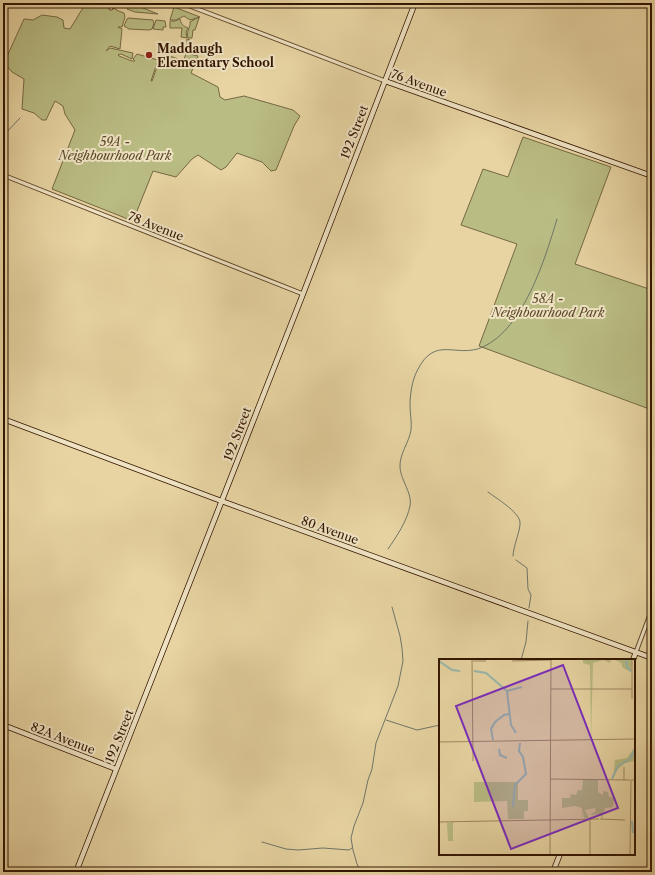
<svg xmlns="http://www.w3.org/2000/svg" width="655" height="875" font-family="'Libre Caslon Text',serif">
  <rect width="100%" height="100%" fill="#e7d4a2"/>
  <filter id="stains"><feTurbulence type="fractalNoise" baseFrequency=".005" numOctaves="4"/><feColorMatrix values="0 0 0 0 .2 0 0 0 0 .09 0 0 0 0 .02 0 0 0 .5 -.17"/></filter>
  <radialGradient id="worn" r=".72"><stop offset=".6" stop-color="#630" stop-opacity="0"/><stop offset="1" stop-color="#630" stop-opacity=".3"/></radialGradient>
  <g fill="#b9bc83" stroke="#766842">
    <path d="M 86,3 L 109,3 L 108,7 L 116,9 L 116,10 L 124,13 L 125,17 L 122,27 L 118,27 L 122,29 L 120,49 L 110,46 L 106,51 L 110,48 L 133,53 L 132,59 L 121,54 L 118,55 L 119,56 L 132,61 L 135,61 L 133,59 L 137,54 L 158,60 L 151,81 L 152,81 L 161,56 L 173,57 L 182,61 L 182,63 L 187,52 L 187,39 L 190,40 L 189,48 L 191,51 L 190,54 L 198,56 L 191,73 L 218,87 L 220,97 L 225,100 L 244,96 L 293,110 L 300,116 L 294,126 L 276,170 L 271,171 L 262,162 L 237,153 L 226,167 L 221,170 L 198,155 L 192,159 L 176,177 L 153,171 L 133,221 L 52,189 L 75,130 L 65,114 L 63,106 L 55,101 L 46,120 L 42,120 L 34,113 L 22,109 L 24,79 L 12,72 L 4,63 L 24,19 L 33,20 L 42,15 L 57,17 L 63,20 L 64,28 L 70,29 Z"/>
    <path d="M 128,3 L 131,3 L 158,14 L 135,12 L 127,9 Z"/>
    <path d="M 174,7 L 200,17 L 190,20 L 184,16 L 176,20 L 170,20 Z"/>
    <path d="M 128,18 L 153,20 L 154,23 L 152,29 L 149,30 L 129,29 L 124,26 L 127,19 Z"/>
    <path d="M 197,18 L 199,18 L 195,30 L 193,30 L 192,38 L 188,38 C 186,30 191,27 190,22 Z"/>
    <path d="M 180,19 C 181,24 183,26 188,28 L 186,32 L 187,38 L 181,37 L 182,28 L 170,28 L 170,21 L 175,21 Z"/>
    <path d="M 156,20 L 165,21 L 166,27 L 163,27 L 163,30 L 153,29 Z"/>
    <path d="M 523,137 L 611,167 L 575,264 L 652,290 L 652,410 L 479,346 L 517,244 L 461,225 L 483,169 L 508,177 Z"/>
  </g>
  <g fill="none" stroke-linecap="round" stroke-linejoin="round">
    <g stroke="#6f7668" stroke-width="1">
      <path d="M 3,136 L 20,118"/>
      <path d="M 488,492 C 496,498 519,512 520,522 C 521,529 513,547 513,556"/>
      <path d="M 388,549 C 397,536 407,521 410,506 C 411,502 410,498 409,494 C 406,485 401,477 400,468 C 399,454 409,443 411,430 C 412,423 410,414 410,406 C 410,394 412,381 417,371 C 435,334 456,359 483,347 C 524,328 545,259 557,219"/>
      <path d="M 516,560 L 527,568 L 528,589 L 531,595 L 529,608"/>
      <path d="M 521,660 L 526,642 L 528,621"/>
      <path d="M 386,720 L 417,730 L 440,725"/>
      <path d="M 262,842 L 286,849 L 298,850 L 323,848 L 349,850 L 352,848"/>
      <path d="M 361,872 L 357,864 L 353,850 L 351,838 L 354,826 L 363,803 L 368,780 L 372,769 L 376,743 L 398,686 L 403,661 L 402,648 L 400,636 L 392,607"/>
    </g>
    <g stroke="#5f4529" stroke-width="5">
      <g id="street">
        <path d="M 182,3 L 385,81"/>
        <path d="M 111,8 L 112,3"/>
        <path d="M 3,175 L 303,294"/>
        <path d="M 636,652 L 652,609"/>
      </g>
    </g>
    <g stroke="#321501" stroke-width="6">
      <g id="secondary">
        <path d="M 385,81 L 652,176"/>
        <path d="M 3,419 L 216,499 L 652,658"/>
        <path d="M 633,660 L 636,652"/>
        <path d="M 3,725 L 116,769"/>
        <path d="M 76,872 L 303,294 L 415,3"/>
        <path d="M 553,872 L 560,854"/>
      </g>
    </g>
    <use href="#street" stroke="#efe3c3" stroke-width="3"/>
    <use href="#secondary" stroke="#efe3c3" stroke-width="4.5"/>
  </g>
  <circle fill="#8f2418" stroke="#efe3c3" stroke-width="1.5" cx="149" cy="55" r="4"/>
  <g text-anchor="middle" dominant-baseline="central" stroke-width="4" stroke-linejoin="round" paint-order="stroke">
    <g font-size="12" font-weight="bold" fill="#321501" stroke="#efe3c3" text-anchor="start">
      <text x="157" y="48">Maddaugh<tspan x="157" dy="14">Elementary School</tspan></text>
    </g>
    <g font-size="12" fill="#321501" stroke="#efe3c3">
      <text transform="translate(419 83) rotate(20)">76 Avenue</text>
      <text transform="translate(354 132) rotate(-69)">192 Street</text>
      <text transform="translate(156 226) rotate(22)">78 Avenue</text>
      <text transform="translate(237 434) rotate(-69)">192 Street</text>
      <text transform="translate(330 530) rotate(20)">80 Avenue</text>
      <text transform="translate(119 736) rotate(-68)">192 Street</text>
      <text transform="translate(63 738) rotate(21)">82A Avenue</text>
    </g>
    <g font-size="12" font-style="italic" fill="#5a4728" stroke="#efe3c3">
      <text x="115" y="141">59A -<tspan x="115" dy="14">Neighbourhood Park</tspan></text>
      <text x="548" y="298">58A -<tspan x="548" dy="14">Neighbourhood Park</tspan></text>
    </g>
  </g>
  <g transform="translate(439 659)">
    <rect width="196" height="196" fill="#e7d4a2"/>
    <path d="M 144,0 L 172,1 L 171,4 L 164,1 L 154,4 L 152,80 L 151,6 L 144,4 ZM 175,0 L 193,0 L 192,13 L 184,9 L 182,4 ZM 196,88 L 196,102 L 186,104 L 178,111 L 174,120 L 176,101 L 188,99 ZM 144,121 L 159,121 L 159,133 L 164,136 L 164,132 L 169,133 L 170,138 L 175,139 L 174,148 L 166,149 L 163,160 L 161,155 L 151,156 L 157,152 L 156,149 L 146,151 L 150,159 L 145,159 L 144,152 L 143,160 L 143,149 L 136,147 L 123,149 L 123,139 L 131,139 L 132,135 L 137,136 L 139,131 L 143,131 ZM 35,123 L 79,123 L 79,141 L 89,141 L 89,152 L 85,152 L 85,160 L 69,160 L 68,142 L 35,143 ZM 14,163 L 14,182 L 9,182 L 8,164 Z" fill="#b9bc83"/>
    <path fill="none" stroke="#98b7ac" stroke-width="2" d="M 187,0 L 188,8 L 192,12M 0,2 L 13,11 L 21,12M 35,12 L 47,14 L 68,32 L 72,66 L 77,74M 68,32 L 83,28M 54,81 L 52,70 L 56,63 L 65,56 L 70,55M 60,90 L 61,96 L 68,99M 173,120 L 179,107 L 191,100 L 196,90M 74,148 L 76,126 L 87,115 L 84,98 L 80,92 L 81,84M 193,162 L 194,174"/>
    <path fill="none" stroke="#9f8862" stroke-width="1" d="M 33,0 L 34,102M 34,2 L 47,2M 73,2 L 112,1M 112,30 L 193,30M 193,40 L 193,0M 0,83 L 196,80M 111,120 L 191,121M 185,121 L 185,108M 161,160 L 186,161M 0,163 L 160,160M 111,196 L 112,0M 151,196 L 151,160M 191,196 L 192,121 L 196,121"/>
    <path fill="#7b2cbf" fill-opacity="0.15" stroke="#7b2cbf" stroke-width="2" d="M 124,6 L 179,149 L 72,190 L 17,47 Z"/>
    <rect width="196" height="196" fill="none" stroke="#321501" stroke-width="2"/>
  </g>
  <rect width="655" height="875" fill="none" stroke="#e7d4a2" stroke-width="16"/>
  <rect x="4" y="4" width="647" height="867" fill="none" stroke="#321501" stroke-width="2"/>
  <rect x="8" y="8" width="639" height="859" fill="none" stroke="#321501"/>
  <rect width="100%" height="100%" filter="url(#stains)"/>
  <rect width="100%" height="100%" fill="url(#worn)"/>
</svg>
